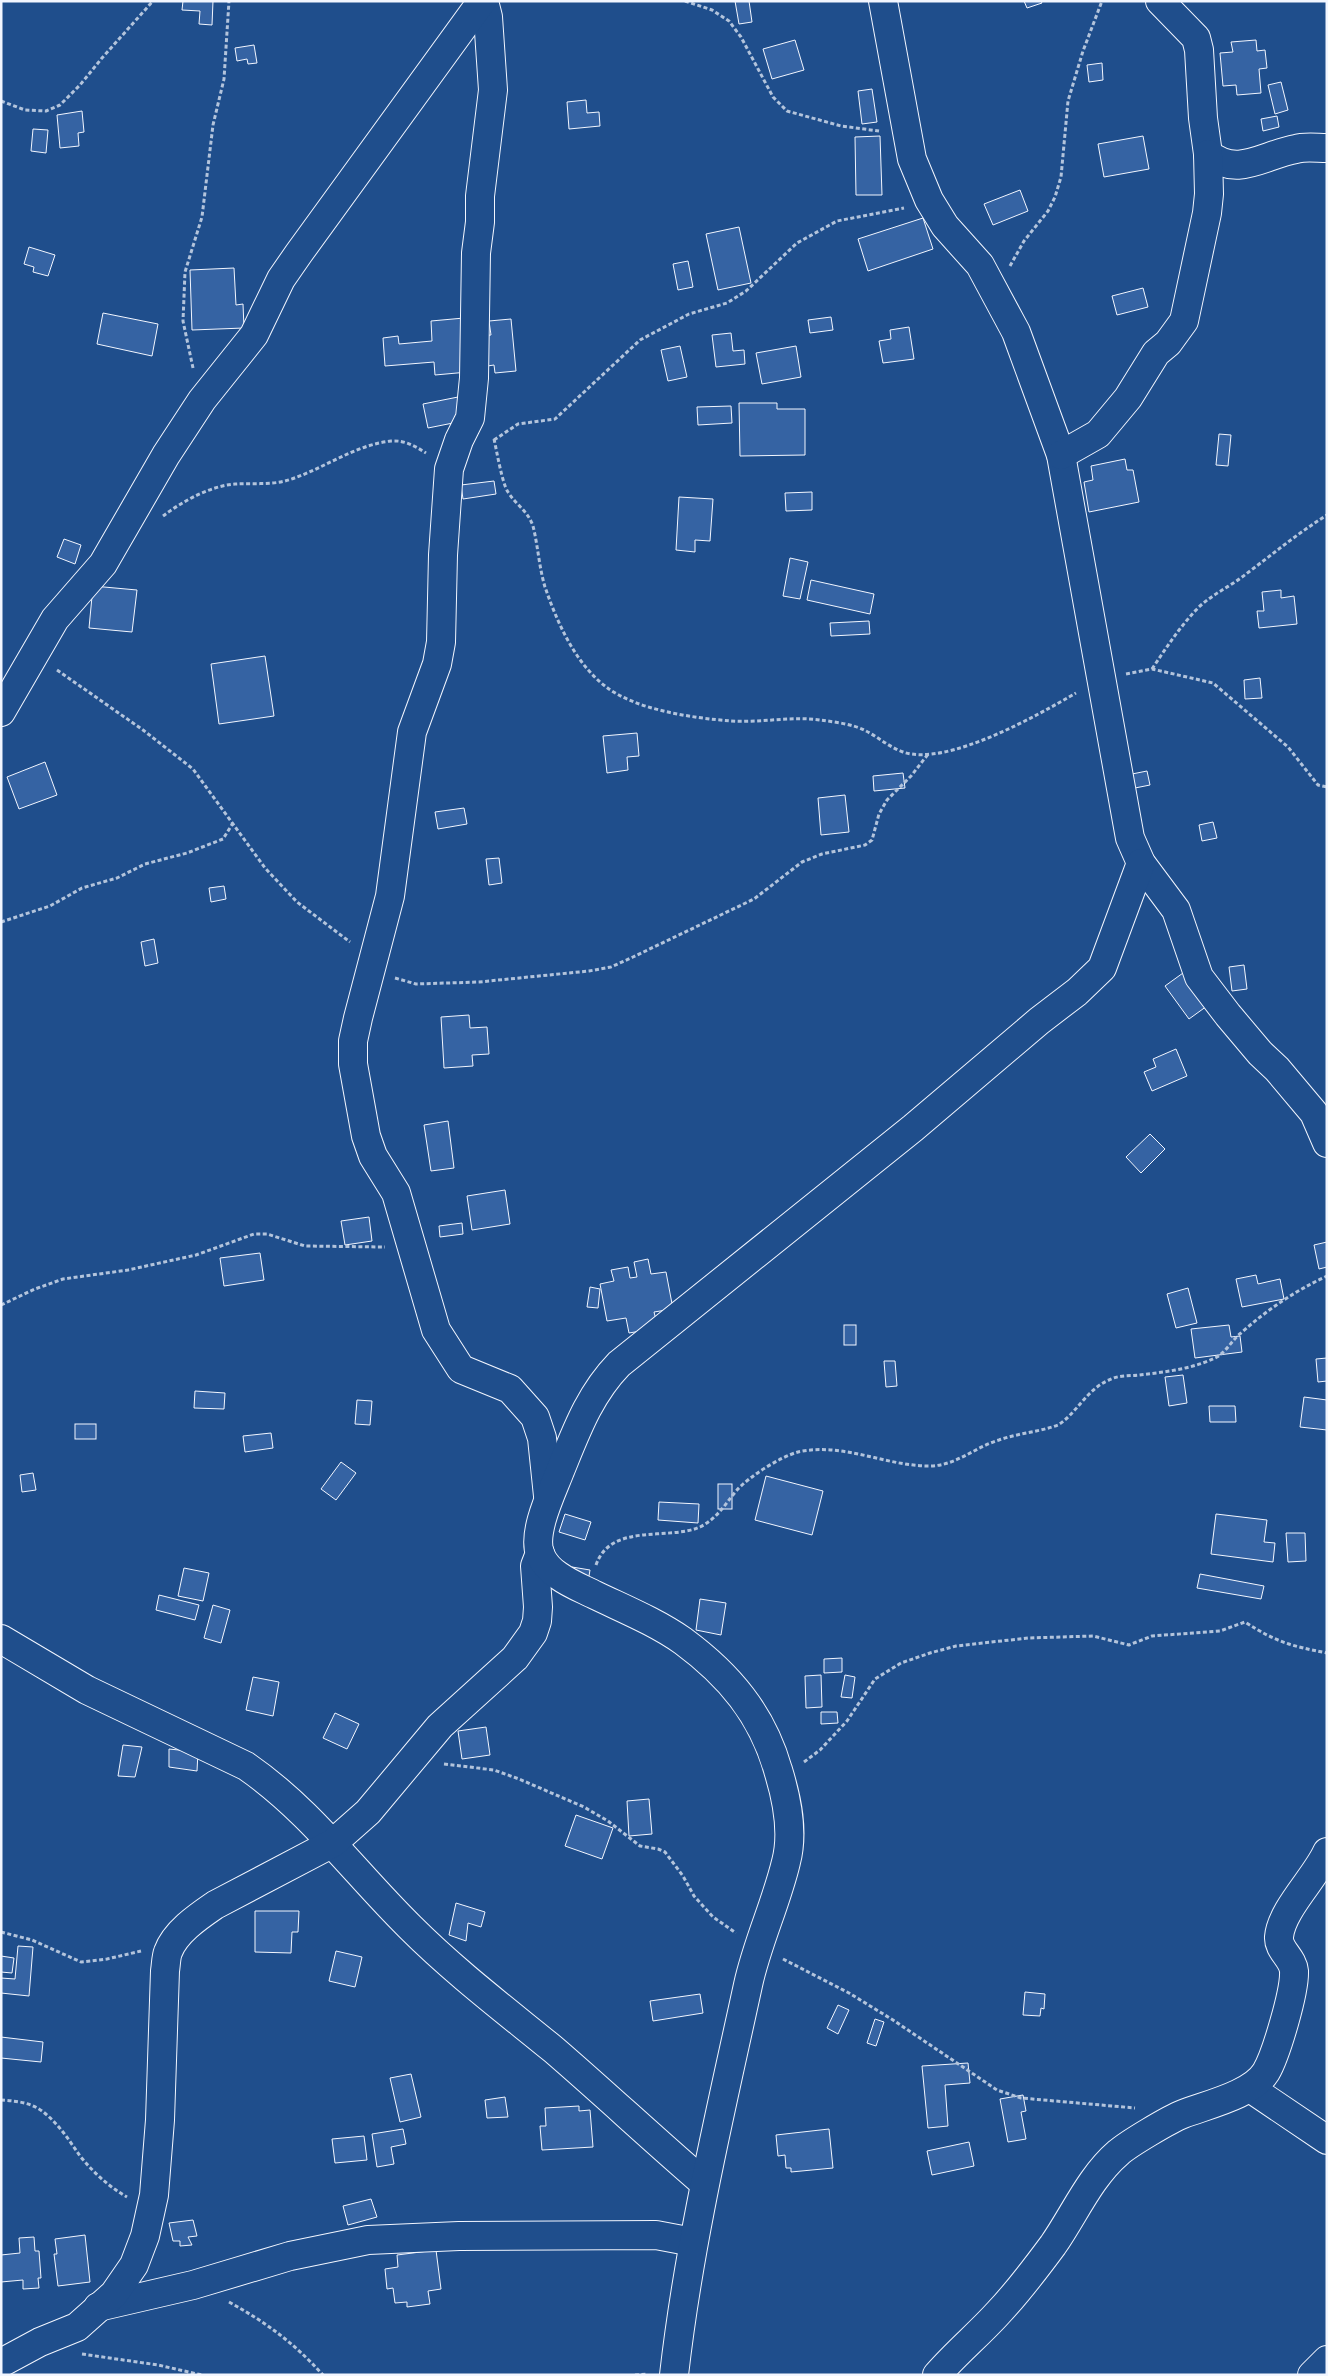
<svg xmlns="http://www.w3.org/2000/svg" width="1328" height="2376" font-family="'Sofia Sans Condensed',sans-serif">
  <rect width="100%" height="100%" fill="#1f4e8c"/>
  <g fill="#3563a3" stroke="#f2f6ff">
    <path d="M 183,1 L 213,1 L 212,25 L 199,24 L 200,11 L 182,10 Z"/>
    <path d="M 735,1 L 749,1 L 752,22 L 739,24 Z"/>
    <path d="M 1024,1 L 1041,1 L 1042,3 L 1027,8 Z"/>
    <path d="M 795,40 L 804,70 L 772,79 L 763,49 Z"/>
    <path d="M 1256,40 L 1257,51 L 1265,50 L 1267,68 L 1259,69 L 1261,93 L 1237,95 L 1236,85 L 1223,86 L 1220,53 L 1233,52 L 1231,42 Z"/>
    <path d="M 254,45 L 257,63 L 248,64 L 247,59 L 237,61 L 235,48 Z"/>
    <path d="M 1102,63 L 1103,80 L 1089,82 L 1087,65 Z"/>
    <path d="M 1281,82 L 1288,110 L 1275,114 L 1268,85 Z"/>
    <path d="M 872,89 L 877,122 L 862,124 L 858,91 Z"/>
    <path d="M 586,100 L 587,113 L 599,112 L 600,126 L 569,129 L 567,102 Z"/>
    <path d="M 82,111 L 84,132 L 78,133 L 79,146 L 60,148 L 57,115 Z"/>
    <path d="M 1277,116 L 1279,127 L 1263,131 L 1261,119 Z"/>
    <path d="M 33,129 L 48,130 L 46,153 L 31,151 Z"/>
    <path d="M 880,136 L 882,195 L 856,195 L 855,137 Z"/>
    <path d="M 1143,136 L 1149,169 L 1104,177 L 1098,144 Z"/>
    <path d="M 1020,190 L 1028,211 L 993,225 L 984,204 Z"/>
    <path d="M 923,218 L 933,249 L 868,271 L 858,239 Z"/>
    <path d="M 739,227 L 751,283 L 718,290 L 706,234 Z"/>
    <path d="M 29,247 L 55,255 L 48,276 L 33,272 L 34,267 L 24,264 Z"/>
    <path d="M 688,261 L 693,287 L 678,290 L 673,264 Z"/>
    <path d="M 234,268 L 236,305 L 243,304 L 244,328 L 192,330 L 190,270 Z"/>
    <path d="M 1143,288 L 1148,307 L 1117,315 L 1112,296 Z"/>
    <path d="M 103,313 L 158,324 L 152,356 L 97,344 Z"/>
    <path d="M 831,317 L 833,330 L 810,333 L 808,320 Z"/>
    <path d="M 464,318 L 468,372 L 435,375 L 434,362 L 385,366 L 383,338 L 398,336 L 399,344 L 432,341 L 431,321 Z"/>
    <path d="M 511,319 L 516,371 L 495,373 L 494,365 L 481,367 L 478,336 L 491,335 L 489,321 Z"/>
    <path d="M 909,327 L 914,359 L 883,363 L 879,341 L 891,339 L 890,330 Z"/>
    <path d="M 731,333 L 733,351 L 744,350 L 745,364 L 716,367 L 712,335 Z"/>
    <path d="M 680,346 L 687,377 L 668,381 L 661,350 Z"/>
    <path d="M 796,346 L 801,377 L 762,384 L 756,353 Z"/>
    <path d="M 458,397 L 463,421 L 428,428 L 423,404 Z"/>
    <path d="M 739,403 L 777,403 L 777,409 L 805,409 L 805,455 L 740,456 Z"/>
    <path d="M 731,406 L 732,423 L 698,425 L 697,407 Z"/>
    <path d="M 1219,434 L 1231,435 L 1228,466 L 1216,465 Z"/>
    <path d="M 1125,459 L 1127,470 L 1133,470 L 1139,502 L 1089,512 L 1084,482 L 1093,480 L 1091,466 Z"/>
    <path d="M 494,481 L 496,494 L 463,499 L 461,485 Z"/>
    <path d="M 812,492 L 812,510 L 786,511 L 785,493 Z"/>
    <path d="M 679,497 L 713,499 L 710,541 L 695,540 L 695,552 L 676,550 Z"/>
    <path d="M 64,539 L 81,545 L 75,564 L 57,557 Z"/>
    <path d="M 790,558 L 808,562 L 800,599 L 783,596 Z"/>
    <path d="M 811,580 L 874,594 L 870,614 L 807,600 Z"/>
    <path d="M 93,586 L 137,590 L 132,632 L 89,628 Z"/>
    <path d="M 1281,590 L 1281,598 L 1294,596 L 1297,624 L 1259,628 L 1257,611 L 1264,611 L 1262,592 Z"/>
    <path d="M 869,621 L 870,634 L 831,636 L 830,623 Z"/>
    <path d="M 265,656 L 274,716 L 219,724 L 211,664 Z"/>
    <path d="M 1260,678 L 1262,698 L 1245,699 L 1244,680 Z"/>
    <path d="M 637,733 L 639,756 L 627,757 L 628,770 L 607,773 L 603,736 Z"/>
    <path d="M 45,762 L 57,795 L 19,809 L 7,777 Z"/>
    <path d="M 1147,771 L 1150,785 L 1130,789 L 1127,775 Z"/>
    <path d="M 903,773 L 905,788 L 874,791 L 873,776 Z"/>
    <path d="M 845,795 L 849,832 L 821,835 L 818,798 Z"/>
    <path d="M 464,808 L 467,824 L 438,829 L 435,812 Z"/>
    <path d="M 1213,822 L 1217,838 L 1202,841 L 1199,825 Z"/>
    <path d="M 499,858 L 502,883 L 489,885 L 486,859 Z"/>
    <path d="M 224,886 L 226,899 L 211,902 L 209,888 Z"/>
    <path d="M 154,939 L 158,963 L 145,966 L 141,942 Z"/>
    <path d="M 1244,965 L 1247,989 L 1232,991 L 1229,967 Z"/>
    <path d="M 1183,973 L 1207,1006 L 1189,1019 L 1165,986 Z"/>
    <path d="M 469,1015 L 470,1028 L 487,1027 L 489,1054 L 472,1055 L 473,1066 L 444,1068 L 441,1017 Z"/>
    <path d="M 1176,1049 L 1187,1076 L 1152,1091 L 1144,1072 L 1156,1067 L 1153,1059 Z"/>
    <path d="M 448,1121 L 454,1168 L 431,1171 L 424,1125 Z"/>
    <path d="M 1150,1134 L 1165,1149 L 1141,1173 L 1126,1157 Z"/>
    <path d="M 505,1190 L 510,1224 L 472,1230 L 467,1196 Z"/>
    <path d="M 369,1217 L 372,1241 L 345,1245 L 341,1221 Z"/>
    <path d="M 462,1223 L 463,1234 L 440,1237 L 439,1226 Z"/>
    <path d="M 1327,1242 L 1327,1267 L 1319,1269 L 1314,1245 Z"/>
    <path d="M 260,1253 L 264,1280 L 224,1286 L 220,1258 Z"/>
    <path d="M 648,1259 L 651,1274 L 666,1272 L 673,1309 L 654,1312 L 658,1328 L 629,1333 L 626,1318 L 607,1321 L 600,1284 L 614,1281 L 611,1270 L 628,1267 L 630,1278 L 637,1277 L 634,1262 Z"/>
    <path d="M 1256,1275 L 1258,1284 L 1280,1279 L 1284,1299 L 1242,1307 L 1236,1279 Z"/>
    <path d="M 590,1287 L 600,1289 L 598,1308 L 587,1307 Z"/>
    <path d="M 1188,1288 L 1197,1323 L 1176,1328 L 1167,1294 Z"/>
    <rect x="844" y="1325" width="12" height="20"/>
    <path d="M 1229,1325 L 1231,1337 L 1240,1336 L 1242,1352 L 1195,1358 L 1191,1329 Z"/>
    <path d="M 1327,1358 L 1327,1381 L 1318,1382 L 1316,1359 Z"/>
    <path d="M 884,1361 L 895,1361 L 897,1386 L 886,1387 Z"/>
    <path d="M 1183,1375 L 1187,1403 L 1169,1406 L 1165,1377 Z"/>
    <path d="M 195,1391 L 225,1393 L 224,1409 L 194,1408 Z"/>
    <path d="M 1304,1397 L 1327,1400 L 1327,1430 L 1300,1427 Z"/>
    <path d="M 357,1400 L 372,1401 L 370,1425 L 355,1424 Z"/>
    <path d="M 1209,1406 L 1235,1406 L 1236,1422 L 1210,1422 Z"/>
    <rect x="75" y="1424" width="21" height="15"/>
    <path d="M 271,1433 L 273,1448 L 245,1452 L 243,1436 Z"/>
    <path d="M 341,1462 L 356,1473 L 336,1500 L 321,1489 Z"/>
    <path d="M 33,1473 L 36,1490 L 22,1492 L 20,1475 Z"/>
    <path d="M 766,1476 L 823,1491 L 812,1535 L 755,1520 Z"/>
    <rect x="718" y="1484" width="14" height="25"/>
    <path d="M 659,1502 L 699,1504 L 698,1523 L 658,1520 Z"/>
    <path d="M 565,1514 L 591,1522 L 585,1540 L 559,1532 Z"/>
    <path d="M 1216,1514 L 1267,1520 L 1264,1542 L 1275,1543 L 1273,1562 L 1211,1554 Z"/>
    <path d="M 1286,1533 L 1305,1533 L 1306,1561 L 1288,1562 Z"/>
    <path d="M 572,1567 L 590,1570 L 588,1582 L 570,1580 Z"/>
    <path d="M 184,1568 L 209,1573 L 203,1601 L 178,1596 Z"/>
    <path d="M 1200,1574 L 1264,1586 L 1261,1599 L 1197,1588 Z"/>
    <path d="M 159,1595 L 199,1605 L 195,1620 L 156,1610 Z"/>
    <path d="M 700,1599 L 726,1603 L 721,1635 L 696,1630 Z"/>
    <path d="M 213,1605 L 230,1610 L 221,1643 L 204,1638 Z"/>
    <path d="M 842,1658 L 842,1672 L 824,1673 L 824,1659 Z"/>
    <path d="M 821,1675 L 822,1707 L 806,1708 L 805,1676 Z"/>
    <path d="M 845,1675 L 855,1677 L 852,1698 L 841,1697 Z"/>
    <path d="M 253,1677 L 279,1682 L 273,1716 L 246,1710 Z"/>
    <path d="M 821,1712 L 837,1712 L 838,1723 L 821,1724 Z"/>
    <path d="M 335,1713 L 359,1724 L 347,1749 L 323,1738 Z"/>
    <path d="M 486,1727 L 490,1755 L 462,1759 L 458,1731 Z"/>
    <path d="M 123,1745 L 142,1747 L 135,1777 L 118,1776 Z"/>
    <path d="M 169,1749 L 198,1752 L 197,1771 L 169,1767 Z"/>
    <path d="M 649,1799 L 652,1834 L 629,1836 L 627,1801 Z"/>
    <path d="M 576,1815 L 613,1828 L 602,1859 L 565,1846 Z"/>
    <path d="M 456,1903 L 485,1912 L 481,1927 L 468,1923 L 466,1941 L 449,1935 Z"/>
    <path d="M 255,1911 L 299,1911 L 298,1932 L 292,1932 L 291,1953 L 255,1952 Z"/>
    <path d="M 18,1946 L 33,1947 L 29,1996 L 1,1993 L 1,1978 L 15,1979 Z"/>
    <path d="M 336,1951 L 362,1957 L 355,1987 L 329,1981 Z"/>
    <path d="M 1,1956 L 14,1958 L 12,1973 L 1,1972 Z"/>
    <path d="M 1025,1992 L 1045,1994 L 1044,2009 L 1041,2008 L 1040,2016 L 1023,2015 Z"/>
    <path d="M 700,1994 L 703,2013 L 653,2021 L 650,2001 Z"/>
    <path d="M 838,2005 L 849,2010 L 838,2034 L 827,2028 Z"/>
    <path d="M 875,2019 L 884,2022 L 876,2046 L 867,2043 Z"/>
    <path d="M 1,2037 L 43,2042 L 41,2062 L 1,2058 Z"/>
    <path d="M 968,2063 L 970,2083 L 945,2085 L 948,2126 L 928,2128 L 922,2066 Z"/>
    <path d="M 411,2074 L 421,2117 L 400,2122 L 390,2078 Z"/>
    <path d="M 1023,2095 L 1026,2111 L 1021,2112 L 1026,2139 L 1008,2142 L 1000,2099 Z"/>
    <path d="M 505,2097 L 508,2117 L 487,2118 L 485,2100 Z"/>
    <path d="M 579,2106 L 579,2111 L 590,2110 L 593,2147 L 542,2150 L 540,2126 L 546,2126 L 545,2108 Z"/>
    <path d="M 403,2129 L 406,2144 L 391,2147 L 394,2164 L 377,2167 L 372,2134 Z"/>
    <path d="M 829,2129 L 833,2168 L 791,2172 L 791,2168 L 786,2168 L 785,2155 L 778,2156 L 776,2135 Z"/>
    <path d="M 364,2136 L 367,2160 L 335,2163 L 332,2139 Z"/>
    <path d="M 969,2142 L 974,2166 L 932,2175 L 927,2151 Z"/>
    <path d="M 371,2199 L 377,2217 L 348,2225 L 343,2206 Z"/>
    <path d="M 193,2220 L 197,2236 L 188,2237 L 192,2245 L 180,2246 L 180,2241 L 173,2241 L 169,2223 Z"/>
    <path d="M 85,2235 L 90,2282 L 58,2286 L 54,2254 L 57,2254 L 55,2239 Z"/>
    <path d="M 34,2237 L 35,2251 L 39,2251 L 41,2278 L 38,2278 L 39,2288 L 23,2289 L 23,2280 L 1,2282 L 1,2255 L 20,2253 L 19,2238 Z"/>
    <path d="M 436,2250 L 441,2289 L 428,2291 L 430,2304 L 407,2307 L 407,2302 L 395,2303 L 393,2288 L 387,2289 L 385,2269 L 398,2267 L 397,2255 Z"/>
  </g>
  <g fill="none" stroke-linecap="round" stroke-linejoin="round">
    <g stroke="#f2f6ff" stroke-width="30">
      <g id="minor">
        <path d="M 484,1 L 488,17 L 493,90 L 480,196 L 480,222 L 476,253 L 474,378 L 470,418 L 459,440 L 449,469 L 443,555 L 441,642 L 437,664 L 412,732 L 390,896 L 358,1018 L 353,1041 L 353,1064 L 366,1136 L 373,1156 L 396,1193 L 436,1330 L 461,1369 L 510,1389 L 535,1417 L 542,1438 L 548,1496"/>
        <path d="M 883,1 L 912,159 L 929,200 L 945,226 L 980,265 L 1016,332 L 1061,455 L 1130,838 L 1141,863 L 1176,910 L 1199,977 L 1228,1015 L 1260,1053 L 1277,1069 L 1314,1113 L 1327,1143"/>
        <path d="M 1160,1 L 1196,38 L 1199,50 L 1203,118 L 1208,154 C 1238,178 1263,155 1296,149 C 1305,146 1317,148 1327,148"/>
        <path d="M 1061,455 L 1098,434 L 1128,398 L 1156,353 L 1168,343 L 1184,321 L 1207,213 L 1209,194 L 1208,154"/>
        <path d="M 1,712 L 55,619 L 103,564 L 166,455 L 202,400 L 254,335 L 281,279 L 299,253 L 482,1"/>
        <path d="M 1,1639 L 87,1690 L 246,1766 C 310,1810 355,1873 410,1927 C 455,1972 505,2010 554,2050 C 605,2094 654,2140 704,2183"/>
        <path d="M 1250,2088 L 1327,2140"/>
        <path d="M 98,2307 L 193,2285 L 290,2256 L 368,2240 L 459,2236 L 656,2235 L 693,2242"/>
        <path d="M 1,2363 L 40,2342 L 77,2327 L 114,2294 L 134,2265 L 145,2236 L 154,2195 L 160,2120 L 165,1971 C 166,1965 166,1957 168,1952 C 175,1932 199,1916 215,1905 L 333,1843 L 368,1812 L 440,1726 L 515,1658 L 533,1633 L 537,1621 L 538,1607 L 535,1566 L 540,1553"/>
        <path d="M 674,2375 C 689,2243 720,2114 748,1985 C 757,1943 776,1904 786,1862 C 794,1832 787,1799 778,1770 C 762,1714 729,1675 683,1641 C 656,1622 624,1609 595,1595 C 583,1589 570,1584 559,1576 C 551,1571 544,1564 540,1554 C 532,1532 552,1492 560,1471 C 576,1432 589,1395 619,1364 L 913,1128 L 1039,1021 L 1077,992 L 1102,968 L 1141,863"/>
        <path d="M 937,2375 C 956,2353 979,2334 998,2313 C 1018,2292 1036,2268 1053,2245 C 1074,2215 1090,2177 1118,2153 C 1128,2144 1170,2119 1183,2114 C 1206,2105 1252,2095 1266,2072 C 1276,2055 1295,1991 1294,1971 C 1293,1958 1278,1950 1279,1937 C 1281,1910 1316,1877 1327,1852"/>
        <path d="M 1312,2375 L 1327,2360"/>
      </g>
    </g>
    <g stroke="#b3c4dc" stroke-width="3" stroke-dasharray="4 2.5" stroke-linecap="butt">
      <path d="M 685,1 L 712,10 L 729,21 L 741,37 L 773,97 L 787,111 L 841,126 L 879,131"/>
      <path d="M 1,101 L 25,110 L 46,111 L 60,105 L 80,85 L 102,58 L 153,1"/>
      <path d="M 1010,266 L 1024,241 L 1048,211 L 1055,197 L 1061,177 L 1068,101 L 1083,51 L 1102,1"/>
      <path d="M 193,368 L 183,321 L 185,272 L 202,217 L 213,125 L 224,79 L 229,1"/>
      <path d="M 494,439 C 497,452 502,483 508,492 C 516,505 528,511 533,526 C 538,546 539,567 545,587 C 557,622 575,663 605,686 C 635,710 693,718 731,721 C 761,723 791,716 820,720 C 835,722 853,724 866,731 C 878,737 889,747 903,752 C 947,767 1038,715 1076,693"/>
      <path d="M 494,440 L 518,424 L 555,419 L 640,340 L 689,314 L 727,303 L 746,291 L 797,243 L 837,221 L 904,208"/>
      <path d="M 163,516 C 183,501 210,486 235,484 C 251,483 269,485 285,481 C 321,471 353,445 391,441 C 405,440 415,446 426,453"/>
      <path d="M 1152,669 C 1166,648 1179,628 1196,610 C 1210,595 1230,587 1246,574 C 1273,554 1298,533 1327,515"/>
      <path d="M 57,670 L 143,730 L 193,769 L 265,868 L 297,902 L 350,942"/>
      <path d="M 1126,674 L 1152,669 L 1213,683 L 1288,747 L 1318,785 L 1327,787"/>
      <path d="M 1,922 L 50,906 L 82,888 L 117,878 L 145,864 L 187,853 L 223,839 L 233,823"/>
      <path d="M 395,978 L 416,984 L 479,982 L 589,971 L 611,967 L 633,957 L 754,899 L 802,862 L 822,854 L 865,845 L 872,840 L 879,814 L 887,800 L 911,776 L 929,753"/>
      <path d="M 1,1305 L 35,1289 L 63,1279 L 128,1270 L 196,1255 L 254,1234 L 267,1234 L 305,1246 L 385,1247"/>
      <path d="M 596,1565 C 611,1522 668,1541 700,1527 C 718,1518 725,1504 737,1490 C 750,1476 780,1457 798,1452 C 843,1442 885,1466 929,1466 C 956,1466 975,1447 999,1440 C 1019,1433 1039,1432 1058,1425 C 1077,1413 1087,1389 1109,1380 C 1118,1375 1129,1376 1139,1375 C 1165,1372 1193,1369 1217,1357 C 1227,1351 1232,1340 1241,1333 C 1268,1309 1295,1291 1327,1276"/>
      <path d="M 804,1762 L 820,1750 L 847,1721 L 875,1679 L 901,1663 L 930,1653 L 956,1646 L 1028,1638 L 1093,1636 L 1129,1645 L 1152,1636 L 1220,1631 L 1245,1622 C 1276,1642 1291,1646 1327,1653"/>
      <path d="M 444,1764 L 494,1770 L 519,1779 L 584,1807 L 608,1821 L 640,1846 L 658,1849 L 665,1852 L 683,1876 L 694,1896 L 713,1917 L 736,1933"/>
      <path d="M 1,1932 L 32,1940 L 81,1962 L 107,1959 L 141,1951"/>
      <path d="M 783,1959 L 849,1993 L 893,2020 L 997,2090 L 1021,2098 L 1135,2108"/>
      <path d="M 1,2100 C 15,2101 30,2102 42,2111 C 58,2123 69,2140 80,2156 C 94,2173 108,2186 127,2197"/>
      <path d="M 229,2302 C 267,2323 294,2343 323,2375"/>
      <path d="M 82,2354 L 158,2365 L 202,2375"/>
      <path d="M 635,2375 L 647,2374"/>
    </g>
    <use href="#minor" stroke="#1f4e8c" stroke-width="28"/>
  </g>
  <rect width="1328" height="2376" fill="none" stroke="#f2f6ff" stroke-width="5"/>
</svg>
